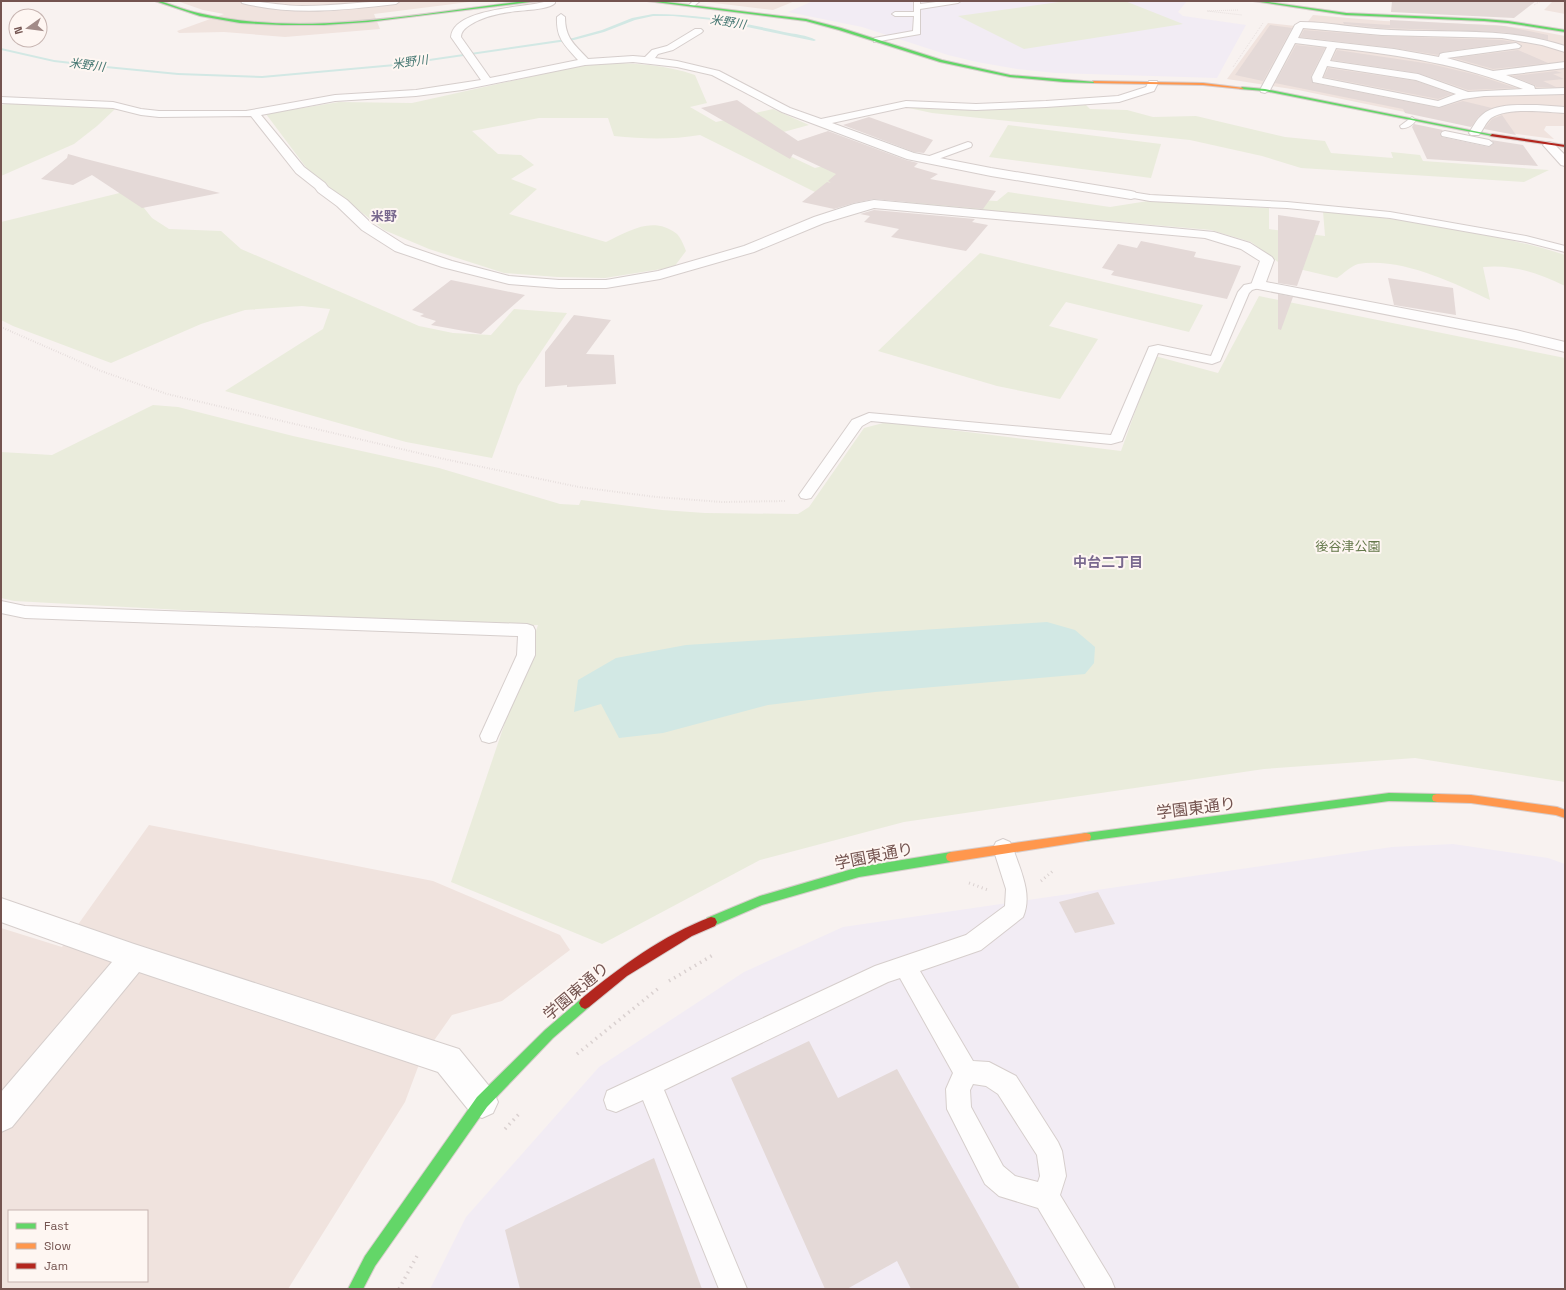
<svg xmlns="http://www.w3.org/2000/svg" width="1566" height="1290" font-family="'Space Grotesk','Noto Sans JP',sans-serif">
  <rect width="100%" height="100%" fill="#f8f2f0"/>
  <g fill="#f0e3de" fill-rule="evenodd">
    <path d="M 177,1 L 477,1 L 374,14 L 380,29 L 285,37 L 224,32 L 179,33 L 177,31 L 224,14 L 203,10 Z"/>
    <path d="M 698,1 L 795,1 L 773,10 Z"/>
    <path d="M 1553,1 L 1565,1 L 1565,14 L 1544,10 Z"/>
    <path d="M 1313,15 L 1384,21 L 1495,25 L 1528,29 L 1565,36 L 1565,126 L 1546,126 L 1544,130 L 1554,139 L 1502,132 L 1298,90 L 1227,79 L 1268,23 L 1296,26 L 1306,24 Z"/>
    <path d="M 149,825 L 433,881 L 560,935 L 570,950 L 502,1001 L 452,1015 L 421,1059 L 405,1102 L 288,1289 L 1,1289 L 1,928 L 62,947 ZM 9,1211 L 147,1211 L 147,1281 L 9,1281 Z"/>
  </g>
  <g fill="#f2ecf4">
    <path d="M 813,1 L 1187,1 L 1178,12 L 1183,16 L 1246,25 L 1217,78 L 1055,73 L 1017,69 L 977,62 L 948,55 L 862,27 L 788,12 Z"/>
    <path d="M 1453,844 L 1548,858 L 1565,864 L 1565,1289 L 430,1289 L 466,1217 L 599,1067 L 744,972 L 843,927 L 1392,847 Z"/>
  </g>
  <g fill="#eaecdc">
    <path d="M 1066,1 L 1125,1 L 1183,24 L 1024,49 L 958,16 Z"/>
    <path d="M 607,63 C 637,63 666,65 695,75 L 707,103 L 690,107 L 716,122 L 773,109 L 809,125 L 769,136 L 777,150 L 815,168 L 880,152 L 894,176 L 958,199 L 997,201 L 1008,192 L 1110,207 L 1148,201 L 1269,208 L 1269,229 L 1325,236 L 1323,211 C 1403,219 1482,230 1559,253 L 1565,255 L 1565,286 C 1539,273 1512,264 1483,267 L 1490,300 C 1452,282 1400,257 1358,264 C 1351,266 1343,274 1337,278 L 1282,265 L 1251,242 L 1211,230 L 913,204 L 888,195 L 819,194 L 700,135 C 671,140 643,139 614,136 L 608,118 L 539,118 L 472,131 L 498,154 L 521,155 L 534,165 L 511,179 L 537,189 L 509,214 L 606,242 C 629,231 653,215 677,234 C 681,238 684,246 686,251 L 674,267 L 605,278 L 557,277 L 504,273 L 429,249 L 384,230 L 308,170 L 266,114 L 339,102 L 412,103 L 583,65 Z"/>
    <path d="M 16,102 L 102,106 L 115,109 L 97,126 L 74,144 L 1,176 L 1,105 Z"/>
    <path d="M 1086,105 L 1090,109 L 1127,110 L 1153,117 L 1196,116 L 1285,137 L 1325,141 L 1331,153 L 1393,158 L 1391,152 L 1420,155 L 1423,161 L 1549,170 L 1524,182 L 1301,168 L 1262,156 L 1190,140 L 932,113 L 904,107 L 986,110 Z"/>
    <path d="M 1008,125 L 1161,144 L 1151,178 L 989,157 Z"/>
    <path d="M 140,188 L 152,189 L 144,208 L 152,218 L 169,229 L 221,231 L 241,249 L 419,326 L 453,333 L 491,335 L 514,309 L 567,313 L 518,386 L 492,458 L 406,442 L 225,391 L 323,329 L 330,309 L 302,306 L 245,310 L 201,324 L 111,363 L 13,326 L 1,320 L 1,222 Z"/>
    <path d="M 980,253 L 1203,305 L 1189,332 L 1066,302 L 1049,326 L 1098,339 L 1060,399 L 997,386 L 878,351 Z"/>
    <path d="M 1259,296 L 1565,358 L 1565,782 L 1415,758 L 1264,769 L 904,822 L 760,860 L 602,944 L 451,882 L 538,625 L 497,627 L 14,601 L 1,598 L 1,452 L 52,455 L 153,405 L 178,407 L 293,436 L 439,468 L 560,504 L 579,505 L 581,500 L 662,510 L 705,513 L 798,514 L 809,507 L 864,428 L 887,422 L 1121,451 L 1155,356 L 1218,373 Z"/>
  </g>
  <path fill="#d2e8e4" d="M 1047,622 L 1075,630 L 1095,647 L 1094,663 L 1085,674 L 875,692 L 768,705 L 663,733 L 619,738 L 601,704 L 574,712 L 578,680 L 616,658 L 686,645 Z"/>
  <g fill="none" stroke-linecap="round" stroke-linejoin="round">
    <path fill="#d2e8e4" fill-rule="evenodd" d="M 653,14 C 698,14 740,22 784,32 C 794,34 807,35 816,40 L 814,41 L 713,20 L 673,16 L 653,16 L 635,20 L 604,32 L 574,40 L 395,66 L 262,78 L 178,75 L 106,68 L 54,62 L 1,50 L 1,48 L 54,60 L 106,66 L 178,73 L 262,76 L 395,64 L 573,38 L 602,30 L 632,18 Z"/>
  </g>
  <g fill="#e4d9d7">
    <path d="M 1392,1 L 1536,1 L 1514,18 L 1391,12 Z"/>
    <path d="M 1390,20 L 1504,26 L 1548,35 L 1548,40 L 1501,32 L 1380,28 L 1344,24 L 1343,22 L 1390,25 Z"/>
    <path d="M 1270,25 L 1292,28 L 1263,81 L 1235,75 Z"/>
    <path d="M 1304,30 L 1382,36 L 1502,40 L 1514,42 L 1443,52 L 1438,55 L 1394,48 L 1300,37 Z"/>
    <path d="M 1296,45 L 1325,48 L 1311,76 L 1313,83 L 1439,108 L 1463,101 L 1492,108 L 1479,116 L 1471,127 L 1405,113 L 1403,109 L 1275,83 Z"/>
    <path d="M 1337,50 L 1431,64 L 1477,75 L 1516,88 L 1468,90 L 1418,73 L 1332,60 Z"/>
    <path d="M 1518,50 L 1548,63 L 1493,69 L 1454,58 Z"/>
    <path d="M 1328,68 L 1416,81 L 1452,94 L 1438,99 L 1324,77 Z"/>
    <path d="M 1556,71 L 1562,73 L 1553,74 L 1564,79 L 1543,81 L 1556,87 L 1536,87 L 1535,85 L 1512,76 Z"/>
    <path d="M 737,100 L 798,141 L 828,131 L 906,160 L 918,163 L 914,167 L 938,174 L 930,179 L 996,191 L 983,209 L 874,199 L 854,203 L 834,209 L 802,202 L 827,182 L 831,183 L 828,181 L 836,174 L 793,154 L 790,159 L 701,108 Z"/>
    <path d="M 1502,115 L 1516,135 L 1484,129 L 1492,119 Z"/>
    <path d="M 869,117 L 933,140 L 924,153 L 914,152 L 843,125 Z"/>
    <path d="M 1414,124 L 1443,130 L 1440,133 L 1442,137 L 1489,147 L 1494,143 L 1491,140 L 1523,145 L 1538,166 L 1427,159 L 1412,127 Z"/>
    <path d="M 68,154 L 86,159 L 220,193 L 142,208 L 92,175 L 73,185 L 41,179 L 67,158 Z"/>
    <path d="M 874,210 L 975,219 L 972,222 L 988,225 L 966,251 L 891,237 L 899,229 L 864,222 L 870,216 L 860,214 Z"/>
    <path d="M 1278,215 L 1320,221 L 1297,286 L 1278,283 Z"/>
    <path d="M 1141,241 L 1196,252 L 1194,257 L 1241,266 L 1227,299 L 1111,275 L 1114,271 L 1102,268 L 1118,244 L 1137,248 Z"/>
    <path d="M 1388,278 L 1453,288 L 1456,315 L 1394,305 Z"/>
    <path d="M 451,280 L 525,295 L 481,334 L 431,325 L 436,321 L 420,316 L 424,314 L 412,310 Z"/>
    <path d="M 1278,294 L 1293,297 L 1281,330 L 1278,329 Z"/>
    <path d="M 574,315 L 611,320 L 586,354 L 614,355 L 616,384 L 567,387 L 567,385 L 545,387 L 545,352 Z"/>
    <path d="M 1098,892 L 1115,924 L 1075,933 L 1059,902 Z"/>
    <path d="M 809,1041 L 838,1098 L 897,1069 L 1020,1289 L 911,1289 L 897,1261 L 847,1289 L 825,1289 L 731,1078 Z"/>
    <path d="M 654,1158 L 702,1289 L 520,1289 L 505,1230 Z"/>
  </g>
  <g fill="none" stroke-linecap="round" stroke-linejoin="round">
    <g stroke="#d6cecc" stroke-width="2">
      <g id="lane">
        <path d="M 693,1 L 700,1 L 694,6 L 690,6 L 689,5 Z"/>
        <path d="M 914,1 L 920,1 L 920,4 L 944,1 L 961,1 L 958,3 L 920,9 L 920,34 L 874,42 L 874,38 L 913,31 L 914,16 L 895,16 L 892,14 L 895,12 L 914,12 Z"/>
        <path d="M 1412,117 L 1416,120 C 1413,125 1407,129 1401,128 L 1400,126 Z"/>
        <path d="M 1445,131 L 1489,140 L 1493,143 L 1489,146 L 1442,136 L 1441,134 L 1442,132 Z"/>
        <path d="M 968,142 L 971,143 L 972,145 L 971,147 L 930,162 L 924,162 L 922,160 L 924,158 Z"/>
        <path d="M 1131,192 L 1150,195 L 1287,202 L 1390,212 L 1526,236 L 1565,246 L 1565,252 L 1526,242 L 1390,218 L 1287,208 L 1150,201 L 1128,197 L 1126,195 L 1128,193 Z"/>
        <path d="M 1258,282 L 1264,285 L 1262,287 L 1252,290 L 1249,293 L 1220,361 L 1212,364 L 1158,353 L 1122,441 L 1111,444 L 871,421 L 862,426 L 811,498 L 806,499 L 801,498 L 799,495 L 852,420 L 869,413 L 1111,435 L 1149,347 L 1158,345 L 1211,356 L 1238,292 L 1244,285 Z"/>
        <path d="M 1,601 L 25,606 L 527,624 L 533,626 L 535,630 L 535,655 L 498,736 L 496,741 L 489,743 L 482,741 L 480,736 L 517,655 L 518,636 L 25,618 L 1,613 Z"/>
        <path d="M 1003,839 L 1010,842 L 1013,848 C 1020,870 1033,894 1023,917 L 981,950 L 920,971 L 973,1061 L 989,1062 L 1016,1076 L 1058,1142 L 1062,1151 L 1066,1176 L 1060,1195 L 1111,1279 L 1115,1289 L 1086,1289 L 1038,1208 L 999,1196 L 985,1184 L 947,1109 L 946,1089 L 953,1073 L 900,978 L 888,982 L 664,1090 L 747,1289 L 719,1289 L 643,1100 L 616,1112 L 607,1109 L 604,1100 L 607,1091 L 875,966 L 966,935 L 1005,906 L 1006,889 L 993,848 L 996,842 ZM 973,1084 L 986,1086 L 998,1094 L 1037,1155 L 1040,1176 L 1038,1182 L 1015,1176 L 1003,1166 L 971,1107 L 970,1090 Z"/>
      </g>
    </g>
    <g stroke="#d6cecc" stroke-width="2">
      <g id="street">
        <path d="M 241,1 C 261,1 281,6 302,6 C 335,6 367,1 400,1 L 396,4 C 344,10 293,16 242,3 Z"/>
        <path d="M 547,1 L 555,1 L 555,3 C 549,10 521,10 510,12 C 496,14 482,17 470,25 C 465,28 461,32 461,37 L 490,78 L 578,60 C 565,45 556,39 557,17 L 561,14 L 565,17 C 565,38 574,44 588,59 L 633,56 L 645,57 L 652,50 L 667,46 L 695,29 L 701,29 L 703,31 L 701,33 L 673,50 L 658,54 L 655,58 L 677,61 L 719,71 L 790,108 L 821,119 L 906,101 L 976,104 L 1046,101 L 1118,96 L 1146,87 L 1149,81 L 1157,81 L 1158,83 L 1154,91 L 1119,102 L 1046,107 L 976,110 L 906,107 L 832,123 L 914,153 L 991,168 L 1131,191 L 1135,192 L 1137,195 L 1135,198 L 1131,199 L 991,176 L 907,159 L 782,112 L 712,75 L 677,67 L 633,62 L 585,65 L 462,90 L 416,96 L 335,101 L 261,115 L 304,167 L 325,183 L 328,187 L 347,200 L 372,224 L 405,245 L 452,261 L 509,276 L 559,280 L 606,280 L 658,271 L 744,246 L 814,217 L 854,204 L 874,200 L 1214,232 L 1250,243 L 1272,257 L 1274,260 L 1266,282 L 1516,330 L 1565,342 L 1565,352 L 1516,340 L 1253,288 L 1251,285 L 1260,261 L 1241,249 L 1205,238 L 874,208 L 824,223 L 754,252 L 660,279 L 606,288 L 559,288 L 509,284 L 442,267 L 395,251 L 362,230 L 337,206 L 318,192 L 315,188 L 296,173 L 251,116 L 159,117 L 141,115 L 113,108 L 1,103 L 1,97 L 113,102 L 141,109 L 159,111 L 246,111 L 335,95 L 416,90 L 481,80 L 451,37 C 453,7 529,8 547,1 Z"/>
        <path d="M 1300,22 C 1330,22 1360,29 1391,30 C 1450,33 1508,27 1565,46 L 1565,52 L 1542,45 L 1502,38 L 1382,35 L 1303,28 L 1298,38 L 1394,49 L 1439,57 L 1440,54 L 1443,53 L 1516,43 L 1521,46 L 1519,48 L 1447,58 L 1493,71 L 1565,62 L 1565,68 L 1506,75 L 1534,86 L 1535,89 L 1565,88 L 1565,94 L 1484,96 L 1463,99 L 1439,107 L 1313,82 L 1312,77 L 1327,47 L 1295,43 L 1270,90 L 1265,93 L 1261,92 L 1260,90 L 1295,25 ZM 1336,48 C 1401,55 1462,65 1523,89 L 1468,92 L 1418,74 L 1330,61 ZM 1327,66 L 1416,80 L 1456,94 L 1438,101 L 1322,78 Z"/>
        <path d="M 1537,105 L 1565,107 L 1565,113 C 1546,112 1507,107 1491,118 C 1486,122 1483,130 1479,135 L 1471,135 L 1469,133 C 1473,127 1476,120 1482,115 C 1494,103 1521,105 1537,105 Z"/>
        <path d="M 1549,142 L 1553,143 L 1565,155 L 1565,166 L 1561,165 L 1543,145 L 1545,143 Z"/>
        <path d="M 1,898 L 134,944 L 459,1049 L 493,1091 L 498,1102 L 493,1113 L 482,1118 L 471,1113 L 438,1072 L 139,972 L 12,1127 L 1,1132 L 1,1092 L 112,962 L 1,922 Z"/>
      </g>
    </g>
    <g stroke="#d7cdcb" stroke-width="2">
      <g id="fast">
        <path d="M 155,1 L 160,1 C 173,5 185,10 198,13 C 304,38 420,13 526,1 L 538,1 L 368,22 L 324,25 L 282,25 L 240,23 L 200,16 Z"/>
        <path d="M 647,1 L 658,1 L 806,19 L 841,28 L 942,60 L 1010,75 L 1096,82 L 1094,83 L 1064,82 L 1010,77 L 940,62 L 839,30 L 806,21 Z"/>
        <path d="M 1253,1 L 1262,1 L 1346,13 L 1484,19 L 1508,21 L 1565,30 L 1565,32 L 1508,23 L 1484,21 L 1346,15 Z"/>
        <path d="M 1242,87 L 1265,89 L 1494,135 L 1492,136 L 1265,91 L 1240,89 Z"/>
        <path d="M 1389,793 L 1437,794 L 1441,795 L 1442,798 L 1441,801 L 1437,802 L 1389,801 L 1086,841 L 1082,840 L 1081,837 L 1082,834 L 1086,833 Z"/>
        <path d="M 951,852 L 955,854 L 956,857 L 955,860 L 951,862 L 859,877 L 762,905 L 711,927 L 707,926 L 705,922 L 707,918 L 760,896 L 859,867 Z"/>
        <path d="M 585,997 L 589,999 L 591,1003 L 589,1007 L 553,1038 L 487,1107 L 375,1266 L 363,1289 L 348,1289 L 365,1256 L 477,1097 L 545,1030 L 581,999 Z"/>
      </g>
    </g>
    <g stroke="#d7cdcb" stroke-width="2">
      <g id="slow">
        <path d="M 1093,81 L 1203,83 L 1244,88 L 1242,89 L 1203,85 L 1094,83 Z"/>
        <path d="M 1437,794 L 1471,795 L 1557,807 L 1565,810 L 1565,818 L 1556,815 L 1471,803 L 1437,802 L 1433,801 L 1432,798 L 1433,795 Z"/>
        <path d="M 1086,833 L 1090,834 L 1091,837 L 1090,840 L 1086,841 L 951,862 L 947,860 L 946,857 L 947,854 L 951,852 Z"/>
      </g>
    </g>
    <g stroke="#d7cdcb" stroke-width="2">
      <g id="jam">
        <path d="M 1492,134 L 1565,145 L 1565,147 L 1490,136 Z"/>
        <path d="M 711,917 L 715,918 L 717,922 L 715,926 L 692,936 L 627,976 L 589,1007 L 585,1009 L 581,1007 L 579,1003 L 581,999 C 620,967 663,935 711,917 Z"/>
      </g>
    </g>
    <g stroke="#dad1d0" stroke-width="1" stroke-dasharray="0.5 1.5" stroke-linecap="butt">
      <path d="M 1534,5 L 1541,1"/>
      <path d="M 1238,10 L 1207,11 L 1242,15"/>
      <path d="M 1233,67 L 1263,23"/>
    </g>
    <path stroke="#dad1d0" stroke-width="2" stroke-dasharray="0.5 2" stroke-linecap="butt" d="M 1,327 L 101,371 L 167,394 L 444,459 L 579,487 L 656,497 L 722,502 L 785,501"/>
    <g stroke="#dad1d0" stroke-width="3" stroke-dasharray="1 3.5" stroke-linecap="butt">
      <path d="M 1041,881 L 1054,870"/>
      <path d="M 969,883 L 988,890"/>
    </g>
    <g stroke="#dad1d0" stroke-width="3.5" stroke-dasharray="1.5 4.5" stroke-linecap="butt">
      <path d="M 669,981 L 713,955"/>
      <path d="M 577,1054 L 660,987"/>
      <path d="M 505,1129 L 519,1114"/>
      <path d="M 399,1289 L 417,1256"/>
    </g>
    <use href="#lane" fill="#fefdfd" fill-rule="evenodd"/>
    <use href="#street" fill="#fefdfd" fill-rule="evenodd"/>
    <use href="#fast" fill="#63d668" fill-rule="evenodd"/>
    <use href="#slow" fill="#ff974d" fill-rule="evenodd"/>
    <use href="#jam" fill="#b3261e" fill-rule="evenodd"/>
  </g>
  <g text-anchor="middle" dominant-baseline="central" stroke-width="4" stroke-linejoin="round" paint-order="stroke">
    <g font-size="12" font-style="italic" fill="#457772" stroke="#fef6f2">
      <text transform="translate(728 22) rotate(9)">米野川</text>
      <text transform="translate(410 62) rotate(-8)">米野川</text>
      <text transform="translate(87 65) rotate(7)">米野川</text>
    </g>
    <g font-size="13" font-weight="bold" fill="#79698f" stroke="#fef6f2">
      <text x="384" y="216">米野</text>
    </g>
    <g font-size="13" fill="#64784a" stroke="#fef6f2">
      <text x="1348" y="546">後谷津公園</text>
    </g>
    <g font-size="14" font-weight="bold" fill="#79698f" stroke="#fef6f2">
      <text x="1108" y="562">中台二丁目</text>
    </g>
    <g font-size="16" fill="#745450" stroke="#fef6f2">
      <text transform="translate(1196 808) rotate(-7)">学園東通り</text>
      <text transform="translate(874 856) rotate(-11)">学園東通り</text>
      <text transform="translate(576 991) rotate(-40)">学園東通り</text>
    </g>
  </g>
  <rect width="1566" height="1290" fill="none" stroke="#745450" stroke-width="4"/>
  <rect x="8" y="1210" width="140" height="72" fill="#fef6f2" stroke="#c7b5b1"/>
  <rect x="16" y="1223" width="20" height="6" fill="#63d668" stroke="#c7b5b1"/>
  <text x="44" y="1230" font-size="12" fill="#745450">Fast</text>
  <rect x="16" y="1243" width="20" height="6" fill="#ff974d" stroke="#c7b5b1"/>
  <text x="44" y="1250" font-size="12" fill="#745450">Slow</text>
  <rect x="16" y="1263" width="20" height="6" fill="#b3261e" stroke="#c7b5b1"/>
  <text x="44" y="1270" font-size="12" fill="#745450">Jam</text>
  <g transform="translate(28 28) rotate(256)"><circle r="19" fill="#fef6f2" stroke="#c7b5b1"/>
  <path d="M0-3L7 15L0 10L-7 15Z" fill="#a28b88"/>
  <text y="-6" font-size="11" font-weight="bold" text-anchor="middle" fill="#745450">N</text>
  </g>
</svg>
